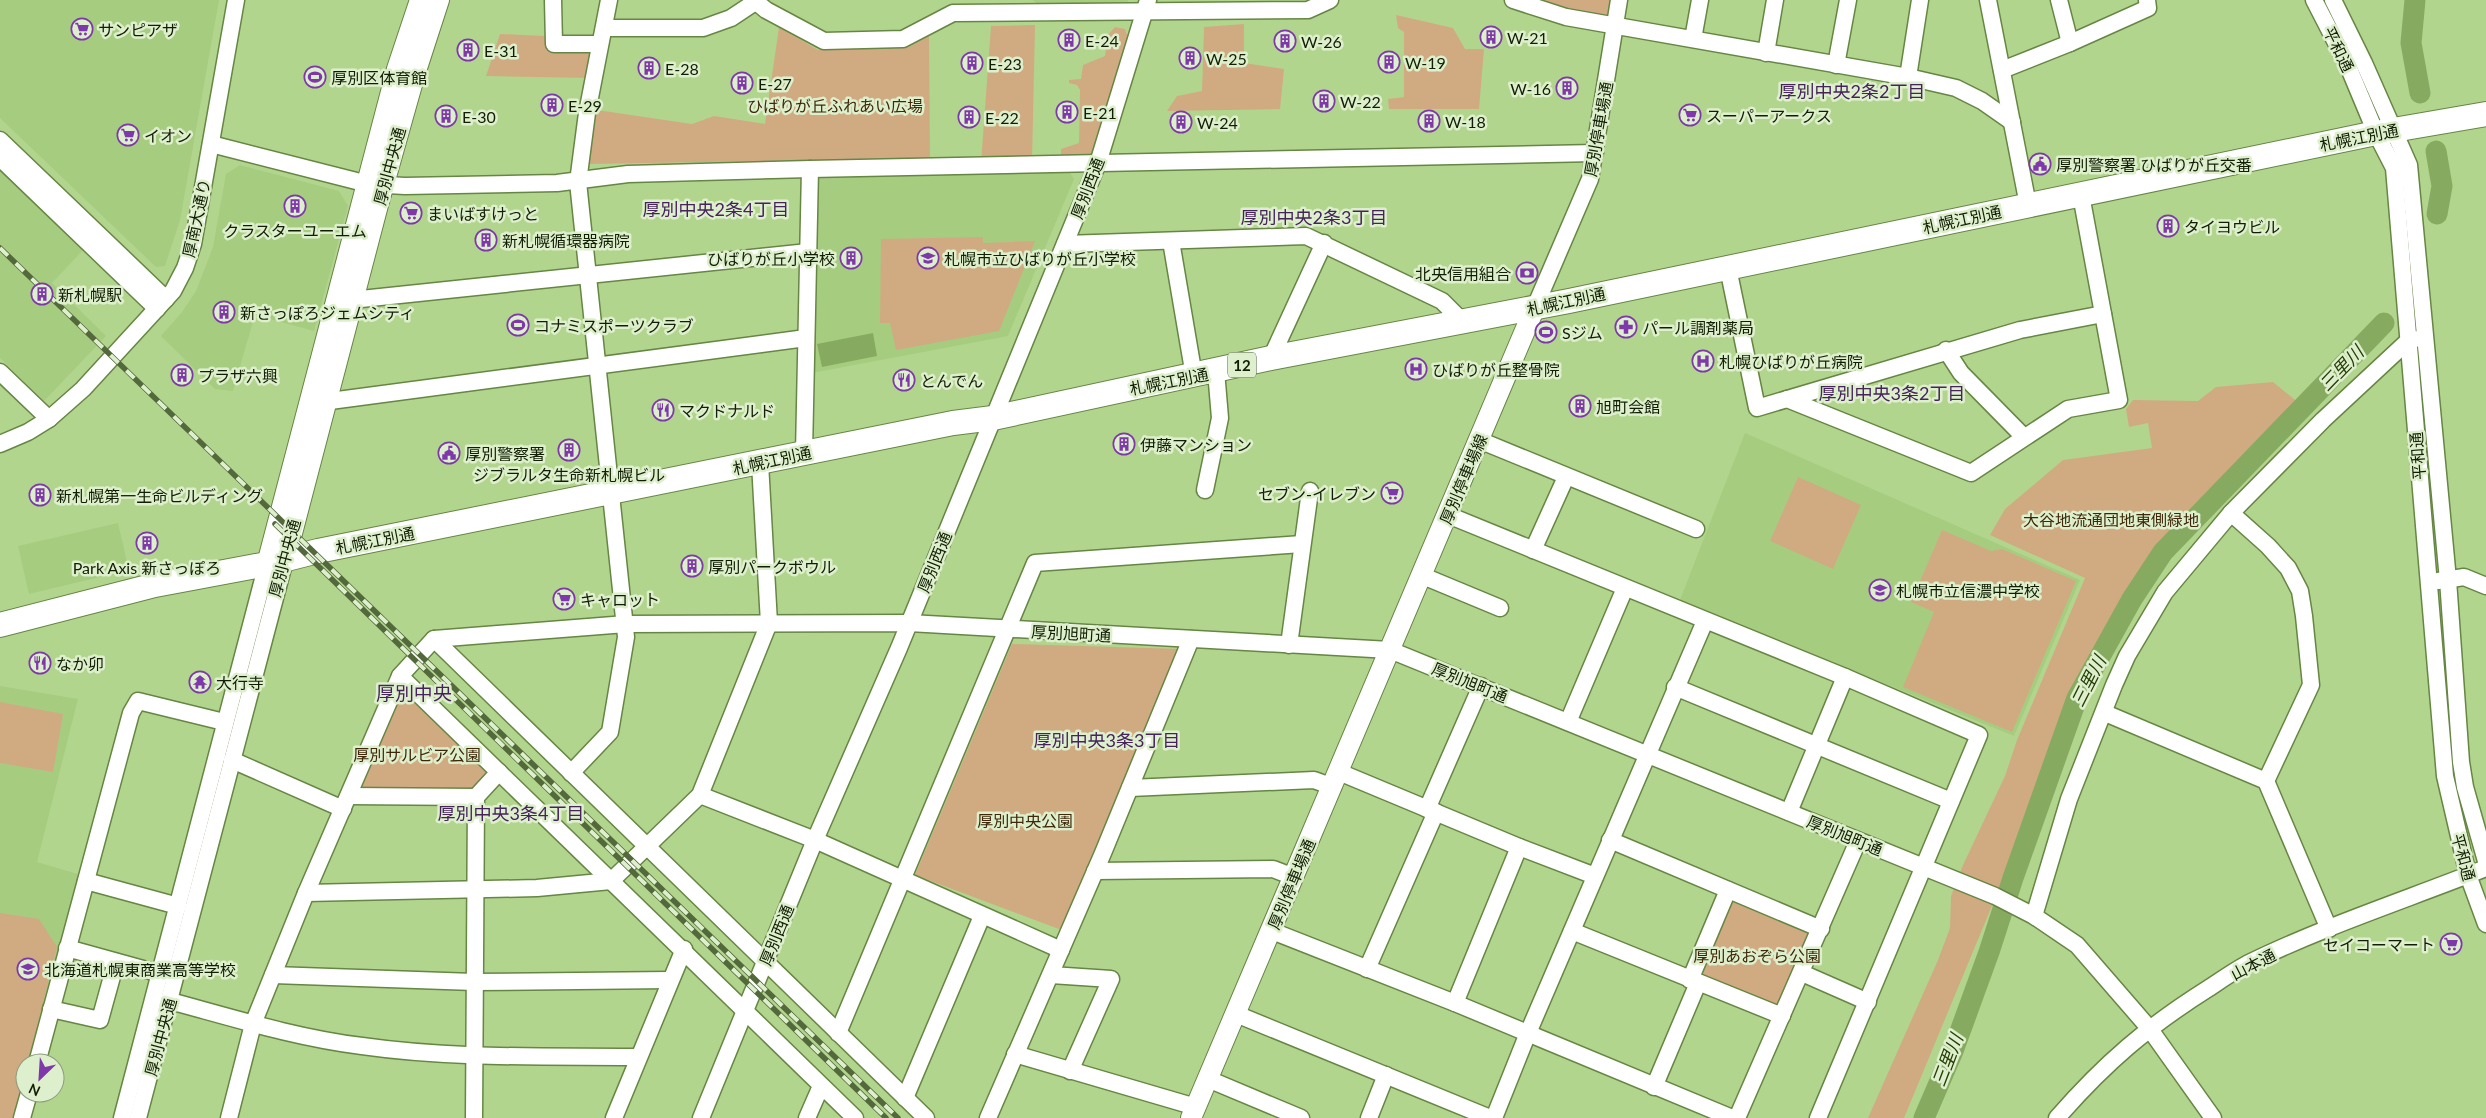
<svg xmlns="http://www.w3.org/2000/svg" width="2486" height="1118" font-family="Lato,'Noto Sans JP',sans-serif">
  <rect width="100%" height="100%" fill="#b2d58e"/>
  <g fill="#a6cc7f">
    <path d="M 0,0 L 219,0 L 180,220 L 165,266 L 156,267 L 0,118 Z"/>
    <path d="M 1033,0 L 1129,0 L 1126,3 L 1038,5 Z"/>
    <path d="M 240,165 L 339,191 L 348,206 L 314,331 L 255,315 L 233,391 L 215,389 L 161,336 L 182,312 L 196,291 L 213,247 L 226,174 Z"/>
    <path d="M 0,170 L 83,250 L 52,283 L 106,336 L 44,401 L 0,358 Z"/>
    <path d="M 1070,173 L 1074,179 L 1008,336 L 812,373 L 817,181 L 821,177 Z"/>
    <path d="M 1745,433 L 2080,580 L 2014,736 L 1680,600 Z"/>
    <path d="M 118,523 L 129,570 L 29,594 L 18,546 Z"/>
    <path d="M 0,686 L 78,699 L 37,862 L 81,875 L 33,1063 L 25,1063 L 25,1093 L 19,1118 L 0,1118 Z"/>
  </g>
  <g fill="#d0ab82">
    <path d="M 1520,0 L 1615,0 L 1610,17 Z"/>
    <path d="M 1396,15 L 1453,28 L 1465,49 L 1484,49 L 1479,109 L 1389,109 L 1388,99 L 1404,97 L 1404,32 L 1398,28 Z"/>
    <path d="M 1244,24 L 1244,63 L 1284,69 L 1280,109 L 1167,111 L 1177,96 L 1202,91 L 1204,27 Z"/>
    <path d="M 1035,25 L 1032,162 L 981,163 L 991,26 Z"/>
    <path d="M 779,27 L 818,50 L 907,48 L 929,36 L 930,158 L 590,164 L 587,160 L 597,110 L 692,124 L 714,116 L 765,124 Z"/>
    <path d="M 1115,27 L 1125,29 L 1130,43 L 1094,151 L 1085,160 L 1061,164 L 1061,149 L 1079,143 L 1080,90 L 1077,85 L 1069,83 L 1069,80 L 1081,79 L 1083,65 L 1105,56 L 1108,35 Z"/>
    <path d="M 500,34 L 545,36 L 555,48 L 595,47 L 590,78 L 486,76 Z"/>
    <path d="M 983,237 L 983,243 L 1035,241 L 999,331 L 896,350 L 890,323 L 880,323 L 881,239 Z"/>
    <path d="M 2273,382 L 2300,404 L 2129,596 L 2084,669 L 2011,860 L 1904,1118 L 1868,1118 L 1938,960 L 1950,928 L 1951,896 L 1963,865 L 2005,776 L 2017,740 L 2085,578 L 1990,535 L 2005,509 L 2063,460 L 2152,448 L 2148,423 L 2129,427 L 2126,409 L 2133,400 L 2198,401 L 2216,387 Z"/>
    <path d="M 1798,477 L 1861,505 L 1833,569 L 1770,541 Z"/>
    <path d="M 1942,530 L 1991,551 L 2002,549 L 2076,581 L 2012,732 L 1903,687 L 1934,612 L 1911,602 Z"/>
    <path d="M 1012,644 L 1181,649 L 1067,932 L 915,875 Z"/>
    <path d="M 403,686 L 492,773 L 475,792 L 358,794 Z"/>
    <path d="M 0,702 L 63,714 L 53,772 L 0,763 Z"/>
    <path d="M 1731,895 L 1817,930 L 1781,1012 L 1695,979 Z"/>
    <path d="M 0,913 L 39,919 L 57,947 L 28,1063 L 25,1063 L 25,1074 L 14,1118 L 0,1118 Z"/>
  </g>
  <path fill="#86ab60" d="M 873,333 L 877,356 L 822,367 L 817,344 Z"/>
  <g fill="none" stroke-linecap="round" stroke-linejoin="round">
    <g stroke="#86ab60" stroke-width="21">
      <path d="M 2415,0 L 2411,43 L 2420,93"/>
      <path d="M 2436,151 L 2442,186 L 2437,214"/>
      <path d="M 1924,1118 L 1953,1051 L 1989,952 L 2013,878 L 2077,698 L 2132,599 L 2163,552 L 2384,323"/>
    </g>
    <g stroke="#668643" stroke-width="19">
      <g id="minor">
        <path d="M 553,0 L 554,44 L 599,44"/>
        <path d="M 754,0 L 766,10 L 824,41 L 903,39 L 953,13 L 1308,10 L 1330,0"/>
        <path d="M 1513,0 L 1566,17 L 1908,77 L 1956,88 L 1982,101 L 2012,122"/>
        <path d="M 1988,0 L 2028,205"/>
        <path d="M 2059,0 L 2070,43"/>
        <path d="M 2314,0 L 2348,66 L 2376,133 L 2394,168 L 2445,776 L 2468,875 L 2486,924"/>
        <path d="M 2333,0 L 2364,63 L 2409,165 L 2448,580 L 2461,762 L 2465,787 L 2486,861"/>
        <path d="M 604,28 L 703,28 L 731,18 L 755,2"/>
        <path d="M 1693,39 L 1700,0"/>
        <path d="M 1766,53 L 1775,0"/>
        <path d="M 1836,65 L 1848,0"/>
        <path d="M 2002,70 L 2070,43 L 2148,8 L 2147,0"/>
        <path d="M 1908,77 L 1920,0"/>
        <path d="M 0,140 L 166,299"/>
        <path d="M 211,144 L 368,184 L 405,186 L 557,183 L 628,174 L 810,169 L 1595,153"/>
        <path d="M 0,158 L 157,309"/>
        <path d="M 1171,241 L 1194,376"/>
        <path d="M 1065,244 L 1306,236 L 1442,301 L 1463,322"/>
        <path d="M 1728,268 L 1757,408 L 2020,330 L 2103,314"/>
        <path d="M 342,301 L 808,252"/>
        <path d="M 1535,307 L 1590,179 L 1619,0"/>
        <path d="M 1946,350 L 1961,373 L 2024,437"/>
        <path d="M 1271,358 L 1324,243"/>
        <path d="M 0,372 L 49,419"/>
        <path d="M 1787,399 L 1971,473 L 2068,409 L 2119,400 L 2081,195"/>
        <path d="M 315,403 L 806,338"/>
        <path d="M 1479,440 L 1696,529"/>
        <path d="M 0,444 L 28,432 L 49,419 L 83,389 L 173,291 L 185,268 L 193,244 L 236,0"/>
        <path d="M 804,453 L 810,169"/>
        <path d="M 1205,490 L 1220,418 L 1216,371"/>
        <path d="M 2231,513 L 2268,546 L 2288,568 L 2300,591 L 2304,616 L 2311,685 L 2266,781"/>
        <path d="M 1448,515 L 1845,677 L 1979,735 L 1818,1118"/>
        <path d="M 1533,550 L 1566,477"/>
        <path d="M 1423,576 L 1500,608"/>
        <path d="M 2438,581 L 2464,577 L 2486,586"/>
        <path d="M 434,639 L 926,1118"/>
        <path d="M 1289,645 L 1310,491"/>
        <path d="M 400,676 L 855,1118"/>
        <path d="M 1675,687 L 1951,801"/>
        <path d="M 2105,713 L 2266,781 L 2329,929"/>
        <path d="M 1568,722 L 1625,588"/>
        <path d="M 232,760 L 343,809"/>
        <path d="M 1339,772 L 1519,847 L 1595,876"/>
        <path d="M 571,773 L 610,732 L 626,637 L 578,182 L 587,113 L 609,0"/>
        <path d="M 1130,788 L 1314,780 L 1333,787"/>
        <path d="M 700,795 L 815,840 L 1061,950"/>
        <path d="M 349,796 L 476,797"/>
        <path d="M 1427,809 L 1481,686"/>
        <path d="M 1789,812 L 1845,677"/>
        <path d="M 1610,840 L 1821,929"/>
        <path d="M 1095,871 L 1273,869 L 1294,877"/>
        <path d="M 86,881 L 178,906"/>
        <path d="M 306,893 L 537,888 L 611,881 L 700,795 L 769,623 L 760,463"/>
        <path d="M 2034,916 L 2069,799 L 2114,685 L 2127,656 L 2165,592 L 2231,513 L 2323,420 L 2409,340 L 2415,339"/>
        <path d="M 1272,931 L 1455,1003 L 1732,1118"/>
        <path d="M 1572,931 L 1782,1016"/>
        <path d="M 67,948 L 161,974"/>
        <path d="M 1367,969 L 1436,812"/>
        <path d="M 1802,973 L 1868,1002"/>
        <path d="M 273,975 L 474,982 L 670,980"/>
        <path d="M 1051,975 L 1111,979 L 1070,1071"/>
        <path d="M 1690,980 L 1728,890"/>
        <path d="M 170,1001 C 233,1018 297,1038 362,1046 C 453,1059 546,1056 638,1057"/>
        <path d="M 1455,1003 L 1519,847"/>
        <path d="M 51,1009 L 100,1020 L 116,962"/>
        <path d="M 1236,1014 L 1490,1118"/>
        <path d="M 838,1033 L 1035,563 L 1302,544"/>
        <path d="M 1015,1054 L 1196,1107"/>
        <path d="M 37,1063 L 131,713 L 138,701 L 224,722"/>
        <path d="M 1208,1079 L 1301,1118"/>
        <path d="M 1654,1087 L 1698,983"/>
        <path d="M 905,1098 L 982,916"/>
        <path d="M 22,1118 L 29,1093"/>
        <path d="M 122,1118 L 267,564"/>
        <path d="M 138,1118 L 285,560"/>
        <path d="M 229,1118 L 253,1024 L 306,893 L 400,676 L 434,639 L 626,624 L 909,623 L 1390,650 L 1995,896 L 2034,916 L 2077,945 L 2149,1028 L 2213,1118"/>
        <path d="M 474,1118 L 476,797 L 499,772"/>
        <path d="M 614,1118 L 684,949"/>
        <path d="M 701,1118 L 815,840 L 899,648 L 1098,163 L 1148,0"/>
        <path d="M 807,1118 L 821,1086"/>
        <path d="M 988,1118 L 1103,853 L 1191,639"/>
        <path d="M 1369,1118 L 1386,1075"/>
        <path d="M 1494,1118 L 1528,1033 L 1705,621"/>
        <path d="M 1737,1118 L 1858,841"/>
        <path d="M 2057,1118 C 2105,1063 2147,1027 2209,988 C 2221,980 2234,971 2247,964 C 2322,927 2408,899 2486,868"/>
      </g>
    </g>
    <g stroke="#668643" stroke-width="22">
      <g id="major">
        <path d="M 285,560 L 378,205 L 415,74 L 439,0"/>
        <path d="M 267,564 L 397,69 L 420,0"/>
        <path d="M 1191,1118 L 1535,307"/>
      </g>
    </g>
    <g stroke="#668643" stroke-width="26">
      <path id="highway" d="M 0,625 L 155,585 L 267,564 L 318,551 L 953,423 L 993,418 L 1271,358 L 1569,301 L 2376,133 L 2486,114"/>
    </g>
    <use href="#minor" stroke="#fff" stroke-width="16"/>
    <use href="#major" stroke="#fff" stroke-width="20"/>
    <use href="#highway" stroke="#fff" stroke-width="24"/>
    <g stroke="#53693c" stroke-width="5.5">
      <g id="rail">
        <path d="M 0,248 L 898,1118"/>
        <path d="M 275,524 L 886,1118"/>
      </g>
    </g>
    <use href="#rail" stroke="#ddefcc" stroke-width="4" stroke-dasharray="11" stroke-linecap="butt"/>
  </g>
  <defs>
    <g id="supermarket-ring" transform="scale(1.125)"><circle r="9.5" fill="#ddefcc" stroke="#7f38ab" stroke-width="1.5"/><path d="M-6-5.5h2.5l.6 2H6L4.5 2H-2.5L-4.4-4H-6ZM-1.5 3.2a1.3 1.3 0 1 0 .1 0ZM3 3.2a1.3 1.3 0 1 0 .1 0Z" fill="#7f38ab"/></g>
    <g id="building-ring" transform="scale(1.125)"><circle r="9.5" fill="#ddefcc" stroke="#7f38ab" stroke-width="1.5"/><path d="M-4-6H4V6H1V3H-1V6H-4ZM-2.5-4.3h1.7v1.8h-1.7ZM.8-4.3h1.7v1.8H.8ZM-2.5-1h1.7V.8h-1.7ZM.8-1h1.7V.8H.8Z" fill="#7f38ab"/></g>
    <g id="stadium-ring" transform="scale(1.125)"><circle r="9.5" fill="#ddefcc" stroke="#7f38ab" stroke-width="1.5"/><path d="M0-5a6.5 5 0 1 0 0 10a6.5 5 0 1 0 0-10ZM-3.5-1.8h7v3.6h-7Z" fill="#7f38ab"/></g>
    <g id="civic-ring" transform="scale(1.125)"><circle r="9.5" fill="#ddefcc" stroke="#7f38ab" stroke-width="1.5"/><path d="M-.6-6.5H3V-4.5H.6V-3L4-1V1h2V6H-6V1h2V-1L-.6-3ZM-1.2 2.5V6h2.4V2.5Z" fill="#7f38ab"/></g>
    <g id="school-ring" transform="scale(1.125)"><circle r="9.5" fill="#ddefcc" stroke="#7f38ab" stroke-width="1.5"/><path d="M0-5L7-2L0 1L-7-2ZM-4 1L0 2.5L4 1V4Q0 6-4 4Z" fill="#7f38ab"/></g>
    <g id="bank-ring" transform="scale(1.125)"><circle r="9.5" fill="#ddefcc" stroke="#7f38ab" stroke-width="1.5"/><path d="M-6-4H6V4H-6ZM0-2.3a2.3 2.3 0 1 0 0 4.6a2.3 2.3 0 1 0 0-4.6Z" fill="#7f38ab"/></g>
    <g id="pharmacy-ring" transform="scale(1.125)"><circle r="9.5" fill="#ddefcc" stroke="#7f38ab" stroke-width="1.5"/><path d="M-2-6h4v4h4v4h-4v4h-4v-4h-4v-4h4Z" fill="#7f38ab"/></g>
    <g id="hospital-ring" transform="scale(1.125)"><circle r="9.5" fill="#ddefcc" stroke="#7f38ab" stroke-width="1.5"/><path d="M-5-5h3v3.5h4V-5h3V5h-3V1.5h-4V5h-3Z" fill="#7f38ab"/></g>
    <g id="restaurant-ring" transform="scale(1.125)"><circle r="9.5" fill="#ddefcc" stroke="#7f38ab" stroke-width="1.5"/><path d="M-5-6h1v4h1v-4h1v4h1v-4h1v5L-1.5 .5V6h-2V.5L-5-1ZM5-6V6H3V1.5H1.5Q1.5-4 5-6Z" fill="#7f38ab"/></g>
    <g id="temple-ring" transform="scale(1.125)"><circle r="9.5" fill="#ddefcc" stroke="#7f38ab" stroke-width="1.5"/><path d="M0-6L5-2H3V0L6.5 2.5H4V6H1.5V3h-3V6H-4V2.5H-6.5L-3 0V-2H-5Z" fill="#7f38ab"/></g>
  </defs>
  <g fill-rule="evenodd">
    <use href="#supermarket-ring" x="82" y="29"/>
    <use href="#building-ring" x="1491" y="37"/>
    <use href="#building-ring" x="1069" y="40"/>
    <use href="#building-ring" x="1285" y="41"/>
    <use href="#building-ring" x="468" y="50"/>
    <use href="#building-ring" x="1190" y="58"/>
    <use href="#building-ring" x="1389" y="62"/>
    <use href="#building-ring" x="972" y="63"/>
    <use href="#building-ring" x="649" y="68"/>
    <use href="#stadium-ring" x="315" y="77"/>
    <use href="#building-ring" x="742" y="83"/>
    <use href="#building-ring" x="1567" y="88"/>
    <use href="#building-ring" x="1324" y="101"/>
    <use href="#building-ring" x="552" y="105"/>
    <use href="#building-ring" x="1067" y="112"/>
    <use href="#supermarket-ring" x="1690" y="115"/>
    <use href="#building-ring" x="446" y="116"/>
    <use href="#building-ring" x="969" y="117"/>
    <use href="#building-ring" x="1429" y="121"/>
    <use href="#building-ring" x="1181" y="122"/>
    <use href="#supermarket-ring" x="128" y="135"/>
    <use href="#civic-ring" x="2040" y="164"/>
    <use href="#building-ring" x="295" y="206"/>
    <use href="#supermarket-ring" x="411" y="213"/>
    <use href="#building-ring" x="2168" y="226"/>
    <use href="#building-ring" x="486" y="240"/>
    <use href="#building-ring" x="851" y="258"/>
    <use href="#school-ring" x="928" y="258"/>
    <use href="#bank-ring" x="1527" y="273"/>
    <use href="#building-ring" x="42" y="294"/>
    <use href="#building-ring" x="224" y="312"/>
    <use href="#stadium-ring" x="518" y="325"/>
    <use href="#pharmacy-ring" x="1626" y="327"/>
    <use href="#stadium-ring" x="1546" y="332"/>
    <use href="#hospital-ring" x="1703" y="361"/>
    <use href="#hospital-ring" x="1416" y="369"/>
    <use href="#building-ring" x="182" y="375"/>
    <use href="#restaurant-ring" x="904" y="380"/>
    <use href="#building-ring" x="1580" y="406"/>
    <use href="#restaurant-ring" x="663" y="410"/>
    <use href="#building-ring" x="1124" y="444"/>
    <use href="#building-ring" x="569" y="450"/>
    <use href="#civic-ring" x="449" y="453"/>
    <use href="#supermarket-ring" x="1392" y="493"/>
    <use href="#building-ring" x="40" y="495"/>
    <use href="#building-ring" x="147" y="543"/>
    <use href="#building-ring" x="692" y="566"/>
    <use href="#school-ring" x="1880" y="590"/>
    <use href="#supermarket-ring" x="564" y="599"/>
    <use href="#restaurant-ring" x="40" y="663"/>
    <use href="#temple-ring" x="200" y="682"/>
    <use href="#supermarket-ring" x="2451" y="944"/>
    <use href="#school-ring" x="28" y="969"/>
  </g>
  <g text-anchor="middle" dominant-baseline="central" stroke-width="5" stroke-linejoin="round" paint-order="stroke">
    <rect fill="#ddefcc" stroke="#4e5d3f" stroke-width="1" x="1228" y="352.5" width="28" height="25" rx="4"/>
    <g font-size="15" font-weight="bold" fill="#111e03">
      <text x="1242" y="365">12</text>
    </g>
    <g font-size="16" fill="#111e03" stroke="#ddefcc" text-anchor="start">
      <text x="98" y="29">サンピアザ</text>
      <text x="1507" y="37">W-21</text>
      <text x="1085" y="40">E-24</text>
      <text x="1301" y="41">W-26</text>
      <text x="484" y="50">E-31</text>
      <text x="1206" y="58">W-25</text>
      <text x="1405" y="62">W-19</text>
      <text x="988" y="63">E-23</text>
      <text x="665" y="68">E-28</text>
      <text x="331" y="77">厚別区体育館</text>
      <text x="758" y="83">E-27</text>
      <text x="1551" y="88" text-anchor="end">W-16</text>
      <text x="1340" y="101">W-22</text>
      <text x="568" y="105">E-29</text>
      <text x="1083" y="112">E-21</text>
      <text x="1706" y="115">スーパーアークス</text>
      <text x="462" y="116">E-30</text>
      <text x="985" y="117">E-22</text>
      <text x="1445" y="121">W-18</text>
      <text x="1197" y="122">W-24</text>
      <text x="144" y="135">イオン</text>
      <text x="2056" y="164">厚別警察署 ひばりが丘交番</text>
      <text x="427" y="213">まいばすけっと</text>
      <text x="2184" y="226">タイヨウビル</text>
      <text x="295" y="230" text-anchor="middle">クラスターユーエム</text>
      <text x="502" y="240">新札幌循環器病院</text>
      <text x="835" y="258" text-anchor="end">ひばりが丘小学校</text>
      <text x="944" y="258">札幌市立ひばりが丘小学校</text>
      <text x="1511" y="273" text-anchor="end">北央信用組合</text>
      <text x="58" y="294">新札幌駅</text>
      <text x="240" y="312">新さっぽろジェムシティ</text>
      <text x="534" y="325">コナミスポーツクラブ</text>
      <text x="1642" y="327">パール調剤薬局</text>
      <text x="1562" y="332">Sジム</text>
      <text x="1719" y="361">札幌ひばりが丘病院</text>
      <text x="1432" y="369">ひばりが丘整骨院</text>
      <text x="198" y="375">プラザ六興</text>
      <text x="920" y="380">とんでん</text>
      <text x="1596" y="406">旭町会館</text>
      <text x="679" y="410">マクドナルド</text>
      <text x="1140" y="444">伊藤マンション</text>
      <text x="465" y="453">厚別警察署</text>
      <text x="569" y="474" text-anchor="middle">ジブラルタ生命新札幌ビル</text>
      <text x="1376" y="493" text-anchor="end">セブン-イレブン</text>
      <text x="56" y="495">新札幌第一生命ビルディング</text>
      <text x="708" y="566">厚別パークボウル</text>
      <text x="147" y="567" text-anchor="middle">Park Axis 新さっぽろ</text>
      <text x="1896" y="590">札幌市立信濃中学校</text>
      <text x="580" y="599">キャロット</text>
      <text x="56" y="663">なか卯</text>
      <text x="216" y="682">大行寺</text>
      <text x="2435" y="944" text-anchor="end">セイコーマート</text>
      <text x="44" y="969">北海道札幌東商業高等学校</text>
    </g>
    <g font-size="16" fill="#111e03" stroke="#ddefcc">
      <text transform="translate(2339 49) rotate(64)">平和通</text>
      <text transform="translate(1598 129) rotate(-80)">厚別停車場通</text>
      <text transform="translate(2359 137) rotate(-11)">札幌江別通</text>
      <text transform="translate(389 166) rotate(-75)">厚別中央通</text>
      <text transform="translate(1087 188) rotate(-69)">厚別西通</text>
      <text transform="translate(196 218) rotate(-78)">厚南大通り</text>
      <text transform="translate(1962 219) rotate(-12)">札幌江別通</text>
      <text transform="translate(1566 301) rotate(-12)">札幌江別通</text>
      <text transform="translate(1169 381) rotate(-11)">札幌江別通</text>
      <text transform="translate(2417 456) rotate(-94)">平和通</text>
      <text transform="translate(772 460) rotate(-12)">札幌江別通</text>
      <text transform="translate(1463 479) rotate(-67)">厚別停車場線</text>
      <text transform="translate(375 540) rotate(-11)">札幌江別通</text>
      <text transform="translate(284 558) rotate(-75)">厚別中央通</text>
      <text transform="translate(934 562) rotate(-68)">厚別西通</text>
      <text transform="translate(1071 633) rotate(3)">厚別旭町通</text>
      <text transform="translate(1470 682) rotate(22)">厚別旭町通</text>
      <text transform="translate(1845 835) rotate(22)">厚別旭町通</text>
      <text transform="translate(2464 857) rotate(75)">平和通</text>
      <text transform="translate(1291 884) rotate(-67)">厚別停車場通</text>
      <text transform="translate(776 935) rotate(-68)">厚別西通</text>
      <text transform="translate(2253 964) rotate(-27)">山本通</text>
      <text transform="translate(160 1037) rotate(-75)">厚別中央通</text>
    </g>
    <g font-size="16" fill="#3f2809" stroke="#ddefcc">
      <text x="835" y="105">ひばりが丘ふれあい広場</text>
      <text x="2111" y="519">大谷地流通団地東側緑地</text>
      <text x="417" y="754">厚別サルビア公園</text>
      <text x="1025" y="820">厚別中央公園</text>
      <text x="1757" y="955">厚別あおぞら公園</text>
    </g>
    <g font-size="18" fill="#46245b" stroke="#ddefcc">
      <text x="1852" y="91">厚別中央2条2丁目</text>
      <text x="716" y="209">厚別中央2条4丁目</text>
      <text x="1314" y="217">厚別中央2条3丁目</text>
      <text x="1892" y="393">厚別中央3条2丁目</text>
      <text x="1107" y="740">厚別中央3条3丁目</text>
      <text x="511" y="813">厚別中央3条4丁目</text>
    </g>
    <g font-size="18" font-style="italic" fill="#273e06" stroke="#ddefcc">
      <text transform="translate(2341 368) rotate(-46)">三里川</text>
      <text transform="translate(2088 681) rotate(-63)">三里川</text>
      <text transform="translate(1947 1060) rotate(-69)">三里川</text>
    </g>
    <g font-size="19" fill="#46245b" stroke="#ddefcc">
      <text x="414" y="692">厚別中央</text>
    </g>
  </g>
  <g transform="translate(40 1078) rotate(205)"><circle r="24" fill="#ddefcc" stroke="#8b9b7c"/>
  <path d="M0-4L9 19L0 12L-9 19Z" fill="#7f38ab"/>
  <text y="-8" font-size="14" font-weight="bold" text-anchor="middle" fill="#111e03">N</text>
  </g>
</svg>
